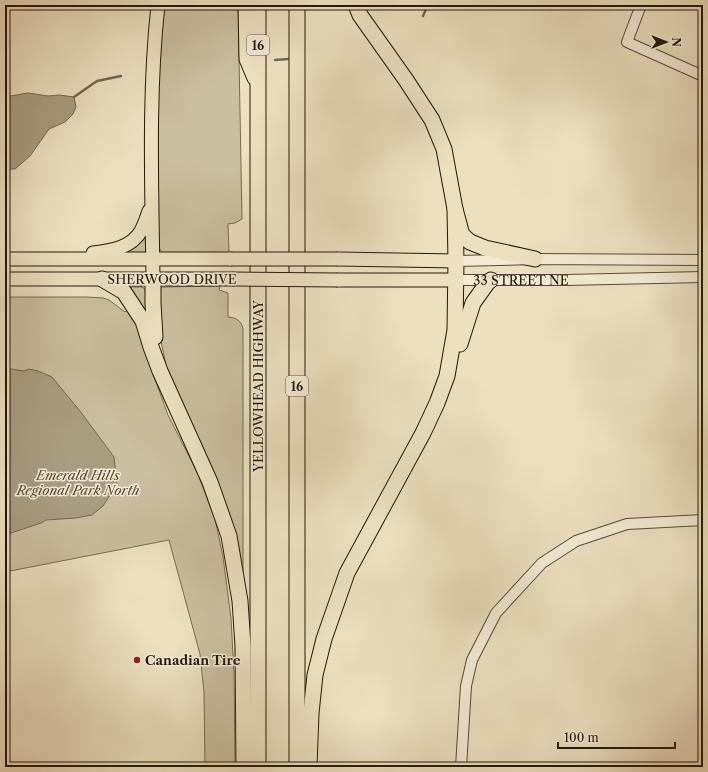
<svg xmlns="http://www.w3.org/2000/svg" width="708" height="772" font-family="'Libre Caslon Text',serif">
  <rect width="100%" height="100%" fill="#ece0c0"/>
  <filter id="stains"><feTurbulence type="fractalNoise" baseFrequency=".005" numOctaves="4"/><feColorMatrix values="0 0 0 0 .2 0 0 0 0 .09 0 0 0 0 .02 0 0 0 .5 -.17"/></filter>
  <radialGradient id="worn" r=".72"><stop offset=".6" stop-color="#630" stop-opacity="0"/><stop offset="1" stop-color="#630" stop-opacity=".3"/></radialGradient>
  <g fill="#cabea0" stroke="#776a53">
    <path d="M 163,5 L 238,5 L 242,219 L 235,223 L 228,224 L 229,253 L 164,254 C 160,251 159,247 157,242 L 158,81 Z"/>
    <path d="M 145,236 L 146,252 L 144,254 L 109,253 Z"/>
    <path d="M 220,286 L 219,290 L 228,293 L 228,317 C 237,318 240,320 243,328 L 243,618 L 241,592 L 167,370 L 157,322 L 159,291 L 162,287 Z"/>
    <path d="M 129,287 L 142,287 L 145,289 L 147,321 Z"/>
    <path d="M 5,297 L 87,297 L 103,298 L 109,300 L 125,312 L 129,308 L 142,333 L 148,360 L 168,415 L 197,472 L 215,519 L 223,557 L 231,618 L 234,674 L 235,767 L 205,767 L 204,692 L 200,654 L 169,540 L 5,572 Z"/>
  </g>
  <g fill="#a89c81" stroke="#736750">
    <path d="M 28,93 L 48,96 L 59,95 L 74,97 L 76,107 L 73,114 L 65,122 L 49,129 L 30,156 L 15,169 L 5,169 L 5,97 Z"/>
    <path d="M 5,368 L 24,371 L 29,369 L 38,371 L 52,377 L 80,411 L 114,457 L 117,484 L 103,506 L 92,515 L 76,518 L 46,520 L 41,523 L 5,535 Z"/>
  </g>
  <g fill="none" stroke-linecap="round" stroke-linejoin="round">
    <g stroke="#736750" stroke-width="2.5">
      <path d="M 423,16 L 428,5"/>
      <path d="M 275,60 L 288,59"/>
      <path d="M 74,97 L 97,81 L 121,76"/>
    </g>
    <g stroke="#564934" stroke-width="12">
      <g id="minor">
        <path d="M 641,5 L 627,42 L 703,76"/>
        <path d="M 456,261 L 535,259 L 703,260"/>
        <path id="s1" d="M 456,280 L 565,280 L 703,277"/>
        <path d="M 461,767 L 466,686 L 472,660 L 496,613 L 542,563 L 576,541 L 627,524 L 703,520"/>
      </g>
    </g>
    <g stroke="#241706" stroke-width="15">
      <g id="major">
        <path d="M 93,253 C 111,251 131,248 141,231 C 144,225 147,217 149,211"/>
        <path d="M 5,259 L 231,259"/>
        <path d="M 338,259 L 456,261"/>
        <path d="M 5,279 L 232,279"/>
        <path d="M 153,280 C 152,188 148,96 158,5"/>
        <path d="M 338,280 L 456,280"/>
      </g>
    </g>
    <g stroke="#241706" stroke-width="17">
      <g id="highway">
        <path d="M 246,5 L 247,59 L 255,78"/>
        <path d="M 356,5 L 360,15 L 406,80 L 432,120 L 444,149 L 455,209 L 462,235 L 470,242 L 485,248 L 535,259"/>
        <path d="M 102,279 L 124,292 L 143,321 L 151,347 L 160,371 L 210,482 L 229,536 L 240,601 L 243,646 L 244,767"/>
        <path d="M 153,280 L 153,303 L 155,337"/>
        <path d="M 460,344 L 473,303 L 488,282 L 491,280"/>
        <path d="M 258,767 L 258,5"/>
        <path d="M 297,767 L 297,5"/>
        <path d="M 309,767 L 311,713 L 315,675 L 324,639 L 347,573 L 423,433 L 437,403 L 447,376 L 455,330 L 456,261 L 455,209"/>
      </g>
    </g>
    <use href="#minor" stroke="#f3ebd6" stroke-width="10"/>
    <use href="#major" stroke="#ece0c0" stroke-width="13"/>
    <use href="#highway" stroke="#ece0c0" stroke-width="15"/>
    <g stroke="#241706" stroke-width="15" stroke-linecap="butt">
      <g id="major-bridge">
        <path d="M 231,259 L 338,259"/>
        <path d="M 232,279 L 338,280"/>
      </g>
    </g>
    <use href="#major-bridge" stroke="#ece0c0" stroke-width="13"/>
  </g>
  <circle fill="#8f2418" stroke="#f3ebd6" stroke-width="1.5" cx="137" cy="660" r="4"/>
  <g text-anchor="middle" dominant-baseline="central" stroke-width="3" stroke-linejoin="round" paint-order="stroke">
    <g fill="#f3ebd6" stroke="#625744" stroke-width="1">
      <rect x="247" y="35" width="22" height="20" rx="3"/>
      <rect x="286" y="376" width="22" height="20" rx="3"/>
    </g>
    <g font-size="12" font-weight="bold" fill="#241706">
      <text x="258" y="45">16</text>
      <text x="297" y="386">16</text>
    </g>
    <g font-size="13" fill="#241706" stroke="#f3ebd6">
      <text x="172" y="279">SHERWOOD DRIVE</text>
      <text stroke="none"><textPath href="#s1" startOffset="65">33 STREET NE</textPath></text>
      <text transform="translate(258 386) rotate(-90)">YELLOWHEAD HIGHWAY</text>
    </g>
    <g font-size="13" font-style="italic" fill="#564934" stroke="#f3ebd6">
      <text x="78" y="475">Emerald Hills<tspan x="78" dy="15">Regional Park North</tspan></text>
    </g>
    <g font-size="13" font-weight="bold" fill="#241706" stroke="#f3ebd6" text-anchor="start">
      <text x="145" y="660">Canadian Tire</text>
    </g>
  </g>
  <rect width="708" height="772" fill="none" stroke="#ece0c0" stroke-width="20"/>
  <rect x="6" y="6" width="696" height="760" fill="none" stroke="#241706" stroke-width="2"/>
  <rect x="10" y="10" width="688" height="752" fill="none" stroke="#241706"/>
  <g transform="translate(666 42) rotate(90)" stroke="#f3ebd6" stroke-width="3" paint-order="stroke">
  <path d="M0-3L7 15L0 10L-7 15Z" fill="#241706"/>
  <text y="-6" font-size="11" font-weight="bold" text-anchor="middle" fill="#241706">N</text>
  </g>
  <path d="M558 742v6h117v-6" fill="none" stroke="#241706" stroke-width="2"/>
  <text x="564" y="742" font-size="12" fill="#241706" stroke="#f3ebd6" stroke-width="3" paint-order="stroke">100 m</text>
  <rect width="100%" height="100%" filter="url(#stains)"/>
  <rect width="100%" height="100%" fill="url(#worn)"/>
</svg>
